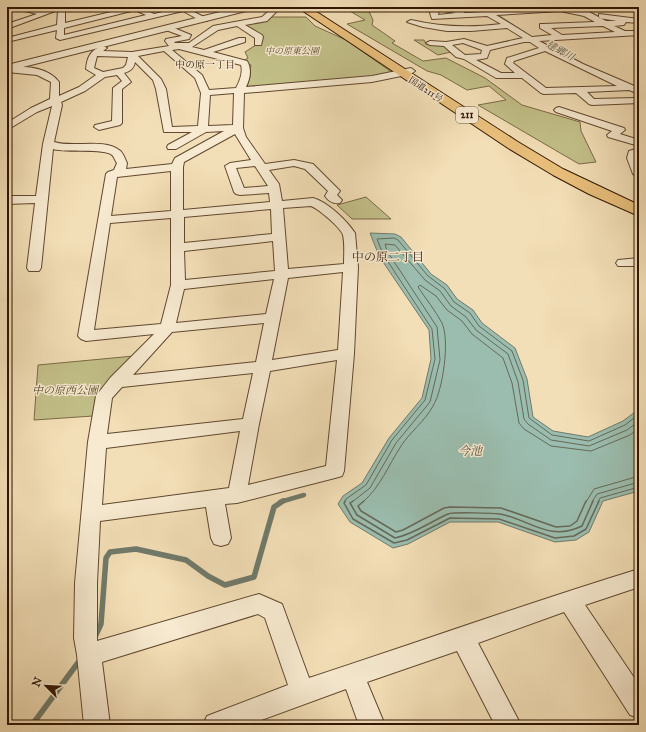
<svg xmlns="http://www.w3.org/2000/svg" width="646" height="732" font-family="'IM FELL Great Primer','Noto Serif JP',serif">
  <rect width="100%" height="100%" fill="#f3dfb7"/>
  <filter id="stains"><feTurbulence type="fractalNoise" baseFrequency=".005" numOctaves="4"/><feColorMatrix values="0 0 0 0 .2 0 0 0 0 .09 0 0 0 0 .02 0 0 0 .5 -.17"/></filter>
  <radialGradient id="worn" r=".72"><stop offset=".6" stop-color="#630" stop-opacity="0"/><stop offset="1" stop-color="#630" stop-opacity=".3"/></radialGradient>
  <g fill="#c3c089" stroke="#7a6a46">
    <path d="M 343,7 L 367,7 L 373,20 L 372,25 L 395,41 L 392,43 L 423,61 L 446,58 L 485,78 L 522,105 L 580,122 L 581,131 L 596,162 L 579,164 L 478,105 L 506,100 L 489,86 L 467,90 L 441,75 L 427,71 L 347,24 L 365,20 Z"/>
    <path d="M 270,17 L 306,17 L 315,26 L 346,40 L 393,73 L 366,78 L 247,88 L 251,65 L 243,61 L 248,58 L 245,52 L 259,43 L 261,37 L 241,24 Z"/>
    <path d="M 414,40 L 424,40 L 426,44 L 445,44 L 451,52 L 438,55 Z"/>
    <path d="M 366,197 L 391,219 L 352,219 L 337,205 Z"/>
    <path d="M 134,356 L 96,394 L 93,416 L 34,420 L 38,365 Z"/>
  </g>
  <path fill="#9bbdaf" stroke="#707a6a" d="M 370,233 L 395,234 L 401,237 L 431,274 L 447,285 L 457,299 L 473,310 L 482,323 L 515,348 L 527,379 L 533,417 L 553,431 L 588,437 L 623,421 L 639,409 L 639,491 L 603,501 L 589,532 L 576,540 L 555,542 L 498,522 L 450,522 L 408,544 L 393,548 L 350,522 L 338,504 L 343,496 L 362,483 L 389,438 L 422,398 L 431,359 L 429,330 L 379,256 Z"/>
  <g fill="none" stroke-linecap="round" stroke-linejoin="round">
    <g stroke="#666958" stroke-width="1">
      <path d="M 345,502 L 346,499 L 366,485 L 392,440 L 425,400 L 435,359 L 432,329 L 383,254 L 377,239 L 394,238 L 398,240 L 428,276 L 444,288 L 454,302 L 470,313 L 479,326 L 512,351 L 523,380 L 529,418 L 552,435 L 589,441 L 625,425 L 639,414"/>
      <path d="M 352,502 L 370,488 L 396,443 L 430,402 L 440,360 L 437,327 L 387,251 L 385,244 L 395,245 L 425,280 L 440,291 L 451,306 L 466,317 L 476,330 L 508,354 L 518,382 L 524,419 L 528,424 L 551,440 L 589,446 L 627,430 L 639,421"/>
      <path d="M 363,502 C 381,486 388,466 401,446 C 410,432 425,421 433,406 C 443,390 450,340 442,323 C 435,310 426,299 418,287 L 420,285 L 436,296 L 447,310 L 462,321 L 472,334 L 503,358 L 512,383 L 519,423 L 524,429 L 551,446 L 591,451 L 630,435 L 639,428"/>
      <path d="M 586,502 L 594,489 L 639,476"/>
      <path d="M 592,502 L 597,494 L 639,482"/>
      <path d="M 598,502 L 600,498 L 639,487"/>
    </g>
    <g stroke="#666958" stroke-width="1.5">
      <path d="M 345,501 L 344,503 L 353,519 L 394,543 L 407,540 L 450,518 L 499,519 L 555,538 L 574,536 L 586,529 L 599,501"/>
      <path d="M 353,501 L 350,503 L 357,515 L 395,538 C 414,534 430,522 448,514 C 453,512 493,513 500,514 C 531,520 549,542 582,526 L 593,501"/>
      <path d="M 364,501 L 358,506 L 361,511 L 396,532 L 403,530 L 444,508 L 450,507 L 501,508 L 556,527 L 570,526 L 577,521 L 586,501"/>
    </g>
    <g stroke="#707a6a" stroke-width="2">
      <path d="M 485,7 L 490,11"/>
      <path d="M 494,13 L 533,38 L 588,67"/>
    </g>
    <path stroke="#707a6a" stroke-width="4.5" d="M 280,502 L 304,495"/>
    <g stroke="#707a6a" stroke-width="5.5">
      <path d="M 94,639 L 101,624 L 106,558 L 110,552 L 136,549 L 186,560 L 208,576 L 225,585 L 254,577 L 274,507 L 283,501"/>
      <path d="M 32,725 L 80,660"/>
    </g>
    <g stroke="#61482f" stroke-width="2">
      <g id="minor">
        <path d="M 16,7 L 44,11 L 54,7 L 65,7 L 65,23 L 132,7 L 140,7 L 154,14 L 184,7 L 208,19 L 207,21 L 201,21 L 183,11 L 60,40 L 56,38 L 57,30 L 7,42 L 7,38 L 57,25 L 58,10 L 7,29 L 7,24 L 37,14 L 17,9 ZM 135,10 L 146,15 L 64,35 L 64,28 Z"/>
        <path d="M 267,7 L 276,7 L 279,9 L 267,21 L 245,25 L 262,35 L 263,37 L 261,45 L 255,45 L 255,38 L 237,26 L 218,30 L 192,47 L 204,50 L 239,38 L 245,38 L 245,42 L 213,52 L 247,61 C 252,69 250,79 246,87 L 372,76 L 411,68 L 415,71 L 411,74 L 372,82 L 244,93 L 243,128 L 246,137 L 265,164 L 294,160 L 313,164 L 340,191 L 337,195 L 342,200 L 340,203 C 334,204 329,202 325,196 L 328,191 L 305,169 L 294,166 L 269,170 L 279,184 L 282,201 L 313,198 C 328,202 347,221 355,233 L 358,267 L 354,354 L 344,471 L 342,476 L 335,478 L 237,503 L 225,504 L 231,538 L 228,544 L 221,546 L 214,544 L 211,538 L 206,507 L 100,521 L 97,583 L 97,641 L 259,594 L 282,604 L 309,678 C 419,642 528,603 639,569 L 639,587 L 585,605 L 639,685 L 639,718 L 630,715 L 564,612 L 478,643 L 521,725 L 495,725 L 457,651 L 367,682 L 385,725 L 359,725 L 346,689 L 248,725 L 203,725 L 207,716 L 288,685 L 265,618 L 258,614 L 102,662 L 110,725 L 84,725 L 77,655 L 74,638 L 75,583 L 88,442 L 96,396 L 110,378 L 154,334 L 86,341 L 81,339 L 78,336 L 106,174 L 108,172 L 114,170 L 117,163 C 115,161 114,156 112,155 C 105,148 66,153 53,149 L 41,268 L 39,271 L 29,271 L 27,268 L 35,203 L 7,204 L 7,196 L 36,196 L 43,144 L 52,106 L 37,112 L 7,130 L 7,123 L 31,108 L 50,99 L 51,82 L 37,75 L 7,72 L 7,66 C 25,67 47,66 59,82 L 59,96 L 79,87 L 96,75 L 86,69 C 87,57 91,49 103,46 L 107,48 L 103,51 L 132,52 L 169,46 L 165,41 L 166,39 L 182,36 L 166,30 L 166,26 L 169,26 L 191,35 L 189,39 L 174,42 L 175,43 L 189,43 L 213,26 L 262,17 L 270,10 ZM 179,49 L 241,65 C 243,72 240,81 236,88 L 209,90 L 202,75 L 172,50 ZM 164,51 L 195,78 L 201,93 L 198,126 L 172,127 L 166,89 L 161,79 L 138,56 ZM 97,56 L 128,57 L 126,65 L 123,68 L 103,72 L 94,68 ZM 135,62 L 153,80 L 156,89 L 164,132 L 192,132 L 168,145 L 167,147 L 168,149 L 176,149 L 206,132 L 224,131 L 175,158 L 172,164 L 126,169 L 127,163 C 125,159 123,152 119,150 C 104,138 72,148 54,142 L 62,105 L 61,102 L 85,91 L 105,77 L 117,75 L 122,81 L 113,88 L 112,121 L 95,125 L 94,127 L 99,130 L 120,125 L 122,123 L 122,89 L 131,82 L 124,73 C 131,71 134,68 135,62 ZM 234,93 L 233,125 L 208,126 L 210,95 ZM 235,134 L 251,160 L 230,163 L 225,166 L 234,192 L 236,194 L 240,195 L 269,193 L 270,202 L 183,210 L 183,167 L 184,162 ZM 255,166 L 268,186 L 244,188 L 236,168 ZM 171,171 L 171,211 L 111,216 L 117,177 ZM 311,206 C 319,209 341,228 343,235 C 345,244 344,255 344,264 L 288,269 L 283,208 ZM 271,209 L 272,234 L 184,243 L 184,217 ZM 171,218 L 171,285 L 161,324 L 94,330 L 110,223 ZM 273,241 L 275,271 L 185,280 L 184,251 ZM 343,272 L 338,350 L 272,360 L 288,278 ZM 274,279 L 266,314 L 176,323 L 184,289 ZM 264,323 L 256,362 L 133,375 L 172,332 ZM 337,360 L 326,466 L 248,485 L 259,424 L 270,371 ZM 253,373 L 243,419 L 107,434 L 112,398 L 122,387 ZM 240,431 L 229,488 L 102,505 L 106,448 Z"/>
        <path d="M 434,7 L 456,8 L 465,13 L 483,12 L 486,10 L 490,11 L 561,7 L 589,12 L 606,21 L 617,21 L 599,18 L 599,14 L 639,19 L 639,23 L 626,22 L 624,25 L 614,26 L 625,31 L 639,31 L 639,35 L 539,41 L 583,64 L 639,88 L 639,94 L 629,90 L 587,92 L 594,99 L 636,98 L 639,99 L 639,103 L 592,105 L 589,104 L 576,93 L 544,94 L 541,93 L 522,78 L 496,78 L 464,59 L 456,57 L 444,46 L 430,45 L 426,43 L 430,41 L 446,42 L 464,39 L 487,46 L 523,38 L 507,28 L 471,31 L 447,31 L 423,27 L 407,22 L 411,20 C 441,27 470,28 501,24 L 487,16 L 432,19 L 430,13 ZM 439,10 L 456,13 L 438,15 ZM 560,11 L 584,16 L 595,22 L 543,24 L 540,24 L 540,28 L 552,35 L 532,37 L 496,15 ZM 603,26 L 615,32 L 562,35 L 551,28 ZM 524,42 L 530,42 L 539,48 L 507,58 L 505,64 L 515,73 L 501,73 L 476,60 L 487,58 L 490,50 ZM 463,43 L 482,50 L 481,54 L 465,55 L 452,45 ZM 545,51 L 617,86 L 546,88 L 513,63 L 514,61 Z"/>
        <path d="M 559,107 L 624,128 L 625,130 L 620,134 L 639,140 L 639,146 L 608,137 L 607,135 L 612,131 L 556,112 L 554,110 L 556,108 Z"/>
        <path d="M 639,148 L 637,158 L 639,162 L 639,177 L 633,174 L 627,158 L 629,151 Z"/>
        <path d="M 639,258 L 639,266 L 618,266 L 616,263 L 618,260 Z"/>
      </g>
    </g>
    <g stroke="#61482f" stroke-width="2">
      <path id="tertiary" d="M 240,7 L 255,7 L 254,9 L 7,71 L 7,65 Z"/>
    </g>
    <g stroke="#301502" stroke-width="2">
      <path id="trunk" d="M 297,7 L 309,7 L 518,142 L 563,169 L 639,205 L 639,216 L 589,194 L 553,175 L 508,148 Z"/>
    </g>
    <use href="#minor" fill="#f7ead0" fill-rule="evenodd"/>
    <use href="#tertiary" fill="#f7ead0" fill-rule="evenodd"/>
    <use href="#trunk" fill="#eac07c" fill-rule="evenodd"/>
  </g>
  <g text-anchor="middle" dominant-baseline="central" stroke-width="3" stroke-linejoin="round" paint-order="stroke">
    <g font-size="9" font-style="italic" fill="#5c482a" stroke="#f7ead0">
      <text x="292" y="50">中の原東公園</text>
    </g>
    <g font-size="9" fill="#301502" stroke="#f7ead0">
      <text transform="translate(426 89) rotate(33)">国道211号</text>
    </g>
    <g font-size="10" font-style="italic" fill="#55503f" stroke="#f7ead0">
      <text transform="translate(560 51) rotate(29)">建郷川</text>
    </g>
    <g font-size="10" fill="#301502" stroke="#f7ead0">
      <text x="205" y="65">中の原一丁目</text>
    </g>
    <rect fill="#f7ead0" stroke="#6c5540" stroke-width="1" x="456" y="107" width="22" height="16" rx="3"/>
    <g font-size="10" font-weight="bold" fill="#301502">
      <text x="467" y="115">211</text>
    </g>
    <g font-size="11" font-style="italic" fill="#5c482a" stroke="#f7ead0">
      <text x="65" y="390">中の原西公園</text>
    </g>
    <g font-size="12" fill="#301502" stroke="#f7ead0">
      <text x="388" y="257">中の原二丁目</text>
    </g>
    <g font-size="12" font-style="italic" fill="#55503f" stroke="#f7ead0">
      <text x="470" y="451">今池</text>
    </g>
  </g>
  <rect width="646" height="732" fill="none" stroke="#f3dfb7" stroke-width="24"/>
  <rect x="8" y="8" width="630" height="716" fill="none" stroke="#301502" stroke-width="2"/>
  <rect x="12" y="12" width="622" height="708" fill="none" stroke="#301502"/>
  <g transform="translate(46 686) rotate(294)" stroke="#f7ead0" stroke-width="3" paint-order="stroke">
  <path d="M0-3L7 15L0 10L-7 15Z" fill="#301502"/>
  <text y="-6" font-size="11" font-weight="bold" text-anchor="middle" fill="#301502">N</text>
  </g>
  <rect width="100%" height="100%" filter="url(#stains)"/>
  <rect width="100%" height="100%" fill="url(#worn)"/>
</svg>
